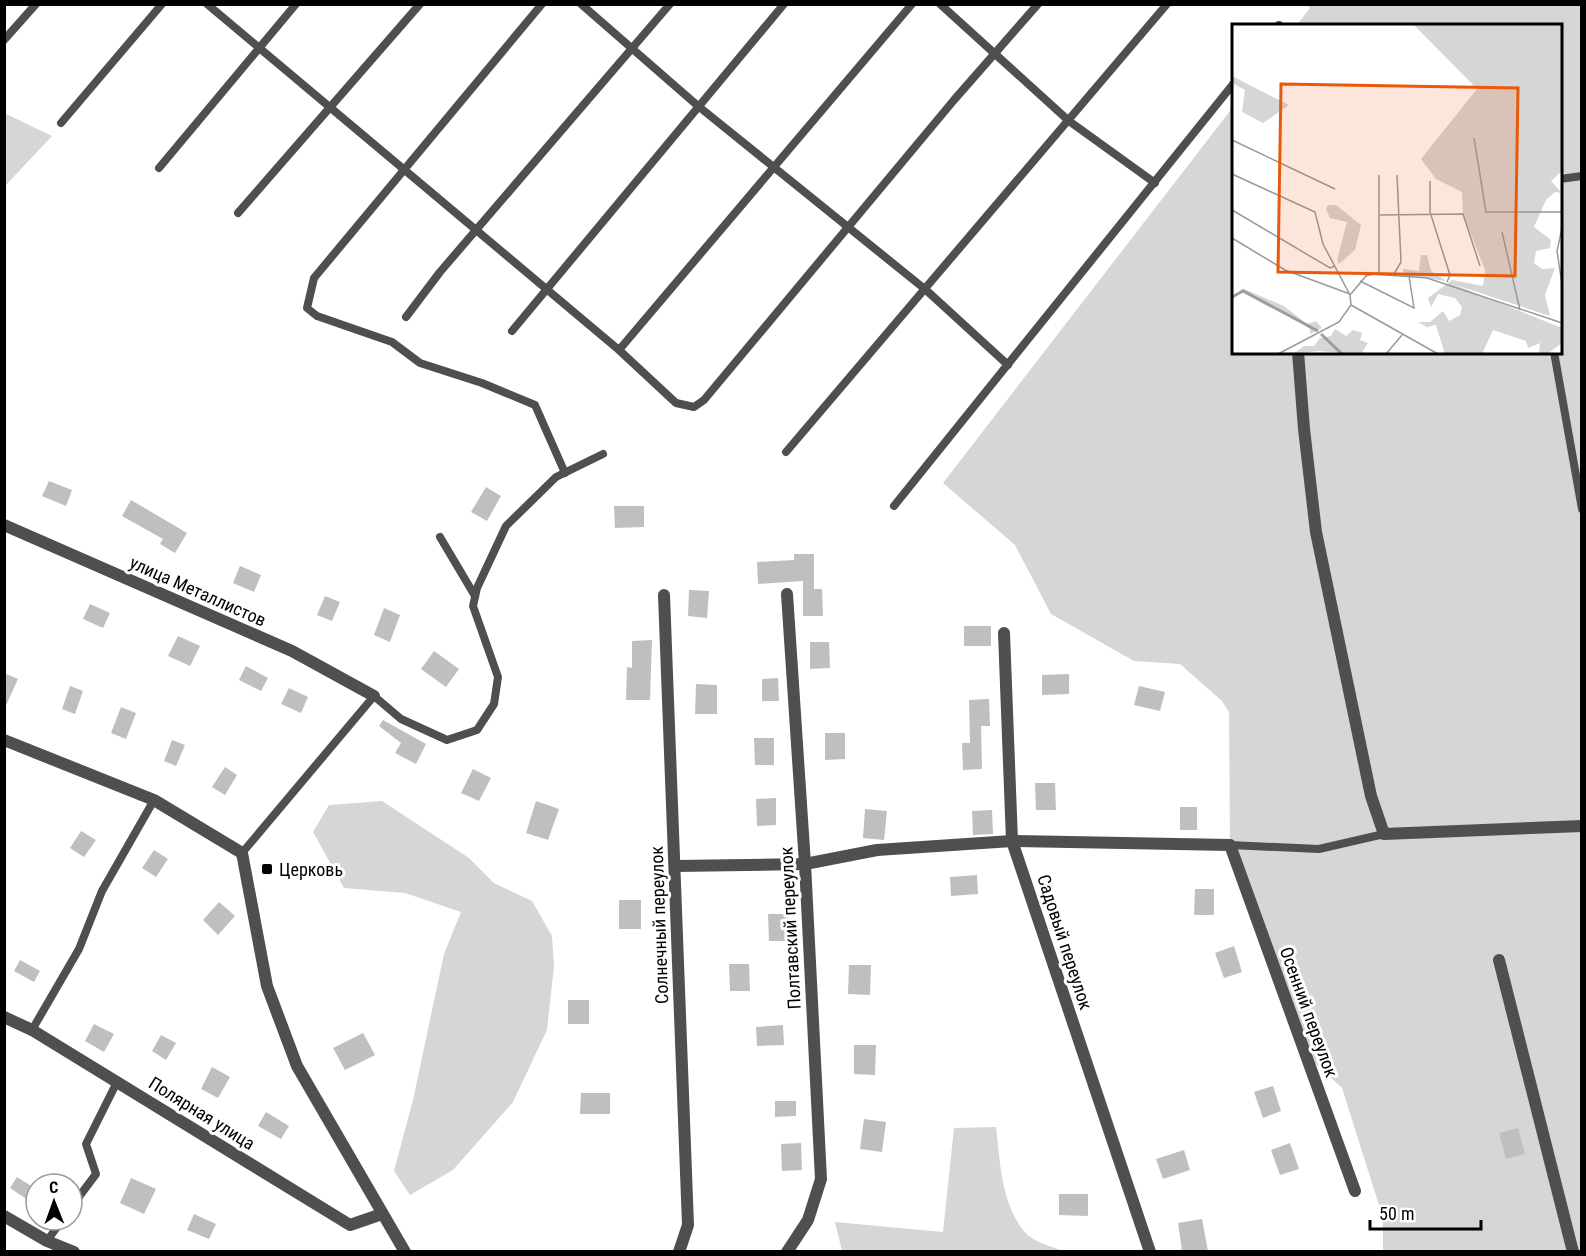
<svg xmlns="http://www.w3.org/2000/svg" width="1586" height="1256" font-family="'Roboto Condensed',sans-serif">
  <rect width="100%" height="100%" fill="#fff"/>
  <g fill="#d6d6d6">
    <path d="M 1306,5 L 1581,5 L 1581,1251 L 1383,1251 L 1383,1218 L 1342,1088 L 1306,1055 L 1230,845 L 1229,712 L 1222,701 L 1180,664 L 1134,661 L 1051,614 L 1015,545 L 943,483 L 1233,107 L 1234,352 L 1560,352 L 1560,26 L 1297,25 L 1310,8 Z"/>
    <path d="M 4,113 L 52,136 L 5,186 L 4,186 Z"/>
    <path d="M 382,801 L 469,858 L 494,883 L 532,901 L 552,936 L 554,966 L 547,1030 L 513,1102 L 453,1170 L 410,1195 L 394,1171 L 413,1100 L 444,954 L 461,912 L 405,893 L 344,888 L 313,832 L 329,805 Z"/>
    <path d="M 996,1127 C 1000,1161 1001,1201 1023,1230 C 1031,1241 1051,1247 1064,1251 L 842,1251 L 835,1222 L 943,1232 L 954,1128 Z"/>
  </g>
  <g fill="#bfbfbf">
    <path d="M 49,481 L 72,490 L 66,506 L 42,496 Z"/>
    <path d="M 486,487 L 501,496 L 487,521 L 471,512 Z"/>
    <path d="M 131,500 L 187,533 L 175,553 L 160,544 L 163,539 L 122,516 Z"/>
    <path d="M 614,506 L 644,506 L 644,527 L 615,528 Z"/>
    <path d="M 794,554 L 814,554 L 814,589 L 822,589 L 823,616 L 803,616 L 803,581 L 758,584 L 757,562 L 794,560 Z"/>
    <path d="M 240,566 L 261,575 L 254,592 L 233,583 Z"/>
    <path d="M 689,590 L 709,591 L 707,618 L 688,616 Z"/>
    <path d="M 325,596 L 340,602 L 332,621 L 317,615 Z"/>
    <path d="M 90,604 L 110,613 L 103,628 L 83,619 Z"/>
    <path d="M 384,608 L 400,615 L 390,642 L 374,635 Z"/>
    <rect x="964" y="626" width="27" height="20"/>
    <path d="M 178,636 L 200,646 L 190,666 L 168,656 Z"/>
    <path d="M 652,640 L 650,700 L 626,700 L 627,667 L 632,668 L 632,641 Z"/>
    <path d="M 810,642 L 829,642 L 830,668 L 810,669 Z"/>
    <path d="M 434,651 L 459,669 L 446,687 L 421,669 Z"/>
    <path d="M 246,666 L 268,678 L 261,691 L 239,680 Z"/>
    <path d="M 4,673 L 18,679 L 4,710 Z"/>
    <path d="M 1069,674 L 1069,694 L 1042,695 L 1042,675 Z"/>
    <path d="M 778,678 L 779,701 L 762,701 L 762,679 Z"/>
    <path d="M 696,684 L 717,685 L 717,714 L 695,714 Z"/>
    <path d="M 70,686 L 83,691 L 75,714 L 62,709 Z"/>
    <path d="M 1139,686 L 1165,692 L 1160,711 L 1134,705 Z"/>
    <path d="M 289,688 L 308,697 L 301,713 L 281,704 Z"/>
    <path d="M 989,699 L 990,726 L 981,726 L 982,769 L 963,770 L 962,743 L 970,743 L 969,700 Z"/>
    <path d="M 121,707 L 136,713 L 126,739 L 111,733 Z"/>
    <path d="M 383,720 L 426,744 L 416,764 L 395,753 L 401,743 L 379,726 Z"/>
    <path d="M 825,733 L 845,733 L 845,759 L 825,760 Z"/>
    <path d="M 754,738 L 774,738 L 774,765 L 755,765 Z"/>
    <path d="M 172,740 L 185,745 L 176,766 L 164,761 Z"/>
    <path d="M 225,767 L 237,775 L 225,795 L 212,787 Z"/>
    <path d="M 473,769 L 491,778 L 479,801 L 461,793 Z"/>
    <path d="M 1035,783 L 1055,783 L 1056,810 L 1036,810 Z"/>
    <path d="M 776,798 L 776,825 L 757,826 L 756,799 Z"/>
    <path d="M 536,801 L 559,809 L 548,840 L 526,833 Z"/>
    <rect x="1180" y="807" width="17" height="23"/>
    <path d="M 865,809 L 887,811 L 884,840 L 863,838 Z"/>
    <path d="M 992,810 L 993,834 L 973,835 L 972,811 Z"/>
    <path d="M 81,831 L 96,840 L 84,857 L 70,848 Z"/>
    <path d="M 154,850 L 168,859 L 156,877 L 142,868 Z"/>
    <path d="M 977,875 L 978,894 L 951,896 L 950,877 Z"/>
    <path d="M 1195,889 L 1214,889 L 1214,915 L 1194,915 Z"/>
    <rect x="619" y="900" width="22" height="29"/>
    <path d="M 219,902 L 235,916 L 218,935 L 203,920 Z"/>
    <path d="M 768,914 L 788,914 L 789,941 L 769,941 Z"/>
    <path d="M 1234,946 L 1242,972 L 1224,978 L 1215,953 Z"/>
    <path d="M 20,960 L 40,971 L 34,982 L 14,971 Z"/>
    <path d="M 729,964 L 749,964 L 750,991 L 730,991 Z"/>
    <path d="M 849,965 L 871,965 L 870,995 L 848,994 Z"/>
    <rect x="568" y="1000" width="21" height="24"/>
    <path d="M 94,1024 L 114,1034 L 104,1052 L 85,1041 Z"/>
    <path d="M 783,1025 L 784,1045 L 757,1046 L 756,1027 Z"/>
    <path d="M 363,1033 L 375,1055 L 345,1070 L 333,1048 Z"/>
    <path d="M 161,1035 L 176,1043 L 166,1060 L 152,1051 Z"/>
    <path d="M 854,1045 L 876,1045 L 875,1075 L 854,1074 Z"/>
    <path d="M 212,1067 L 230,1077 L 218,1098 L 201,1089 Z"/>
    <path d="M 1273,1086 L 1281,1111 L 1263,1118 L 1254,1092 Z"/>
    <path d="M 581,1093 L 610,1093 L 610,1114 L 580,1114 Z"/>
    <path d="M 775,1101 L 796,1101 L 796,1116 L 775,1117 Z"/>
    <path d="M 266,1112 L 289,1126 L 281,1139 L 258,1126 Z"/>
    <path d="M 864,1119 L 886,1122 L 882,1152 L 860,1149 Z"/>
    <path d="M 1518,1128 L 1525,1154 L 1506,1159 L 1499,1133 Z"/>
    <path d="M 801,1143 L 802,1170 L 782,1171 L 781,1144 Z"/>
    <path d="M 1290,1143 L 1299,1169 L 1280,1175 L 1271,1150 Z"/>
    <path d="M 1184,1150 L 1190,1170 L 1163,1179 L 1156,1159 Z"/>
    <path d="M 17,1177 L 36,1189 L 31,1202 L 10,1188 Z"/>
    <path d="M 131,1178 L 156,1189 L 144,1214 L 120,1203 Z"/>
    <path d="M 1059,1194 L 1088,1194 L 1088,1216 L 1059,1215 Z"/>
    <path d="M 194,1214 L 216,1224 L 209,1239 L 187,1230 Z"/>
    <path d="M 1202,1219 L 1208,1251 L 1182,1251 L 1178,1223 Z"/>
  </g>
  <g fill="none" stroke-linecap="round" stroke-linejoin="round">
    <g stroke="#4f4f4f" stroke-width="8">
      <path d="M 207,4 L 619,350 L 676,403 L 694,407 L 704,400 L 954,100 L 1038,4"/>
      <path d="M 542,4 L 314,278 L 307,308 L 317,316 L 392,342 L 420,363 L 482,383 L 535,405 L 565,473"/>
      <path d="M 581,4 L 698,106 L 926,290 L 1008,365"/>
      <path d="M 940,4 L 1069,121 L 1155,183"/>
      <path d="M 1279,26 L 1279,25"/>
      <path d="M 4,40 L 36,4"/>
      <path d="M 61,123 L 162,4"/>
      <path d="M 159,168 L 296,4"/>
      <path d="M 1560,179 L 1582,176"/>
      <path d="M 238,213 L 420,4"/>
      <path d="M 406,317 L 440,272 L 670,4"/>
      <path d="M 512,331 L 784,4"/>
      <path d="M 619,350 L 912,4"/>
      <path d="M 1554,352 L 1582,509"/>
      <path d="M 786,452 L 1167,4"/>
      <path d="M 894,506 L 1234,83"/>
      <path d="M 440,537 L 475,596"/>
      <path d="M 1230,845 L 1319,849 L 1384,834"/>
      <path d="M 242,853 L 374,696 L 401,719 L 447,740 L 477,730 L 494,704 L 498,677 L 473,606 L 477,588 L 506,526 L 556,477 L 603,454"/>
      <path d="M 32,1030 L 79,949 L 102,891 L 154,800"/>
      <path d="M 72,1206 L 96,1174 L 86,1144 L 117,1082"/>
      <path d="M 47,1241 L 62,1220"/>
    </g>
    <g stroke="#4f4f4f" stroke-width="12">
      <path d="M 1298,352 L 1304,429 L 1316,532 L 1371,796 L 1384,834 L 1582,826"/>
      <path d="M 4,525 L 292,651 L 374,696"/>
      <path d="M 787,594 L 805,864 L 821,1179 L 808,1220 L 787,1252"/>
      <path d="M 664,595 L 688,1225 L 679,1252"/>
      <path d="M 1004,633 L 1012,841 L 1150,1252"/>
      <path d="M 675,866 L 805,864 L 877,850 L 1012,841 L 1230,845 L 1355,1191"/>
      <path d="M 1499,960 L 1573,1252"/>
      <path d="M 4,1017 L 32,1030 L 350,1225 L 382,1214"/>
      <path d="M 4,1216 L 47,1241 L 74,1252"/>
    </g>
    <path stroke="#4f4f4f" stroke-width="12" d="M 4,740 L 154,800 L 242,853 L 267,986 L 297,1066 L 405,1252"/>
  </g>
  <rect fill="#000" stroke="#fff" stroke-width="2" x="261" y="863" width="12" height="12" rx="3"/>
  <g text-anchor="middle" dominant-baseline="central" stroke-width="6" stroke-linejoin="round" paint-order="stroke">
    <g font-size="18" fill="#000" stroke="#fff">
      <text transform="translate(198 591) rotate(24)">улица Металлистов</text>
      <text transform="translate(659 925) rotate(-92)">Солнечный переулок</text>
      <text transform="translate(790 928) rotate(-93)">Полтавский переулок</text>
      <text transform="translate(1065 942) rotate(72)">Садовый переулок</text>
      <text transform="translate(1309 1012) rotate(70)">Осенний переулок</text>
      <text transform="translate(202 1113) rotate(32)">Полярная улица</text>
    </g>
    <g font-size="18" fill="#000" stroke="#fff" text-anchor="start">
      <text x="279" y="869">Церковь</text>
    </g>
  </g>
  <g transform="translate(1232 24)">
    <rect width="330" height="330" fill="#fff"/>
    <path d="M 181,0 L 330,0 L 330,147 L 319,157 L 330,169 L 323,168 L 314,176 L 302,203 L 319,216 L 318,224 L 304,227 L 302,239 L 310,245 L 323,244 L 313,271 L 318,292 L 221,260 L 330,304 L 330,319 L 315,330 L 307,330 L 308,319 L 296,324 L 294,317 L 261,306 L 250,330 L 213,330 L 204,301 L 195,303 L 186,298 L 198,298 L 211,287 L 217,297 L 228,291 L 230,283 L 223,274 L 206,270 L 199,283 L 196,274 L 220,256 L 251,262 L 253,246 L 231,190 L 230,168 L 204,155 L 189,135 L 245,65 ZM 0,52 L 43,74 L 57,81 L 31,99 L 10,88 L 13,66 L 0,59 ZM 96,181 L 104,181 L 129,201 L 123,226 L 107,240 L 105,236 L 115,198 L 98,194 L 94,185 ZM 189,231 L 195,231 L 199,247 L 214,257 L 172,251 L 171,245 L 187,247 ZM 12,265 L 52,282 L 75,300 L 84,297 L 90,304 L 78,310 L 78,305 L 54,289 L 8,266 ZM 103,305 L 114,312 L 121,306 L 130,309 L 128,316 L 136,319 L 129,330 L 86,327 L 61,330 L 72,322 L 82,322 L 88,314 L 99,312 Z" fill="#d6d6d6"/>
    <path fill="none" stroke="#9d9d9d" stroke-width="3" d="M 0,273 L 11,267 L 86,307M 89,310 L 110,330"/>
    <path fill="none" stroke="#999" stroke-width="1.5" d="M 242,114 L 254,188 L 330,188M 0,116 L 103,165M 0,150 L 83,188 L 91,220 L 118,271 L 119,281 L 107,298 L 46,330M 147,151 L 147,249M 198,157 L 198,188 L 218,251 L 215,258M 0,186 L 98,244 L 103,242M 148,191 L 231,190 L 248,242M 330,204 L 325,227 L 330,260M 270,208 L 288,286M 0,214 L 53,246 L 118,270M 162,250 L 169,238 L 165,151M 128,257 L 182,284 L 177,252M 118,271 L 134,252 L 141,250 L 195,254 L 330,299M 119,281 L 206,330M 154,330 L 170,311"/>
    <path fill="#e8590c" fill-opacity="0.15" stroke="#e8590c" stroke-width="3" d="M 49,60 L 286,64 L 283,252 L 46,248 Z"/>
    <rect width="330" height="330" fill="none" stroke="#000" stroke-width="3"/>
  </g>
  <rect width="1586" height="1256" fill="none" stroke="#000000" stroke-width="12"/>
  <g transform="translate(54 1202) rotate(359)"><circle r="28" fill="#ffffff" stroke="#999999" stroke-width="1.5"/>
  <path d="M0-4.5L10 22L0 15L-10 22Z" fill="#000000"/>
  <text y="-9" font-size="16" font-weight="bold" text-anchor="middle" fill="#000000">С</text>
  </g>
  <path d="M1370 1220v9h111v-9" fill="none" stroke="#000000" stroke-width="3"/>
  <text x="1379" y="1220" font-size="18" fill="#000000" stroke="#ffffff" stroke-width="4.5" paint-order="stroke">50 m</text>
</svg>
